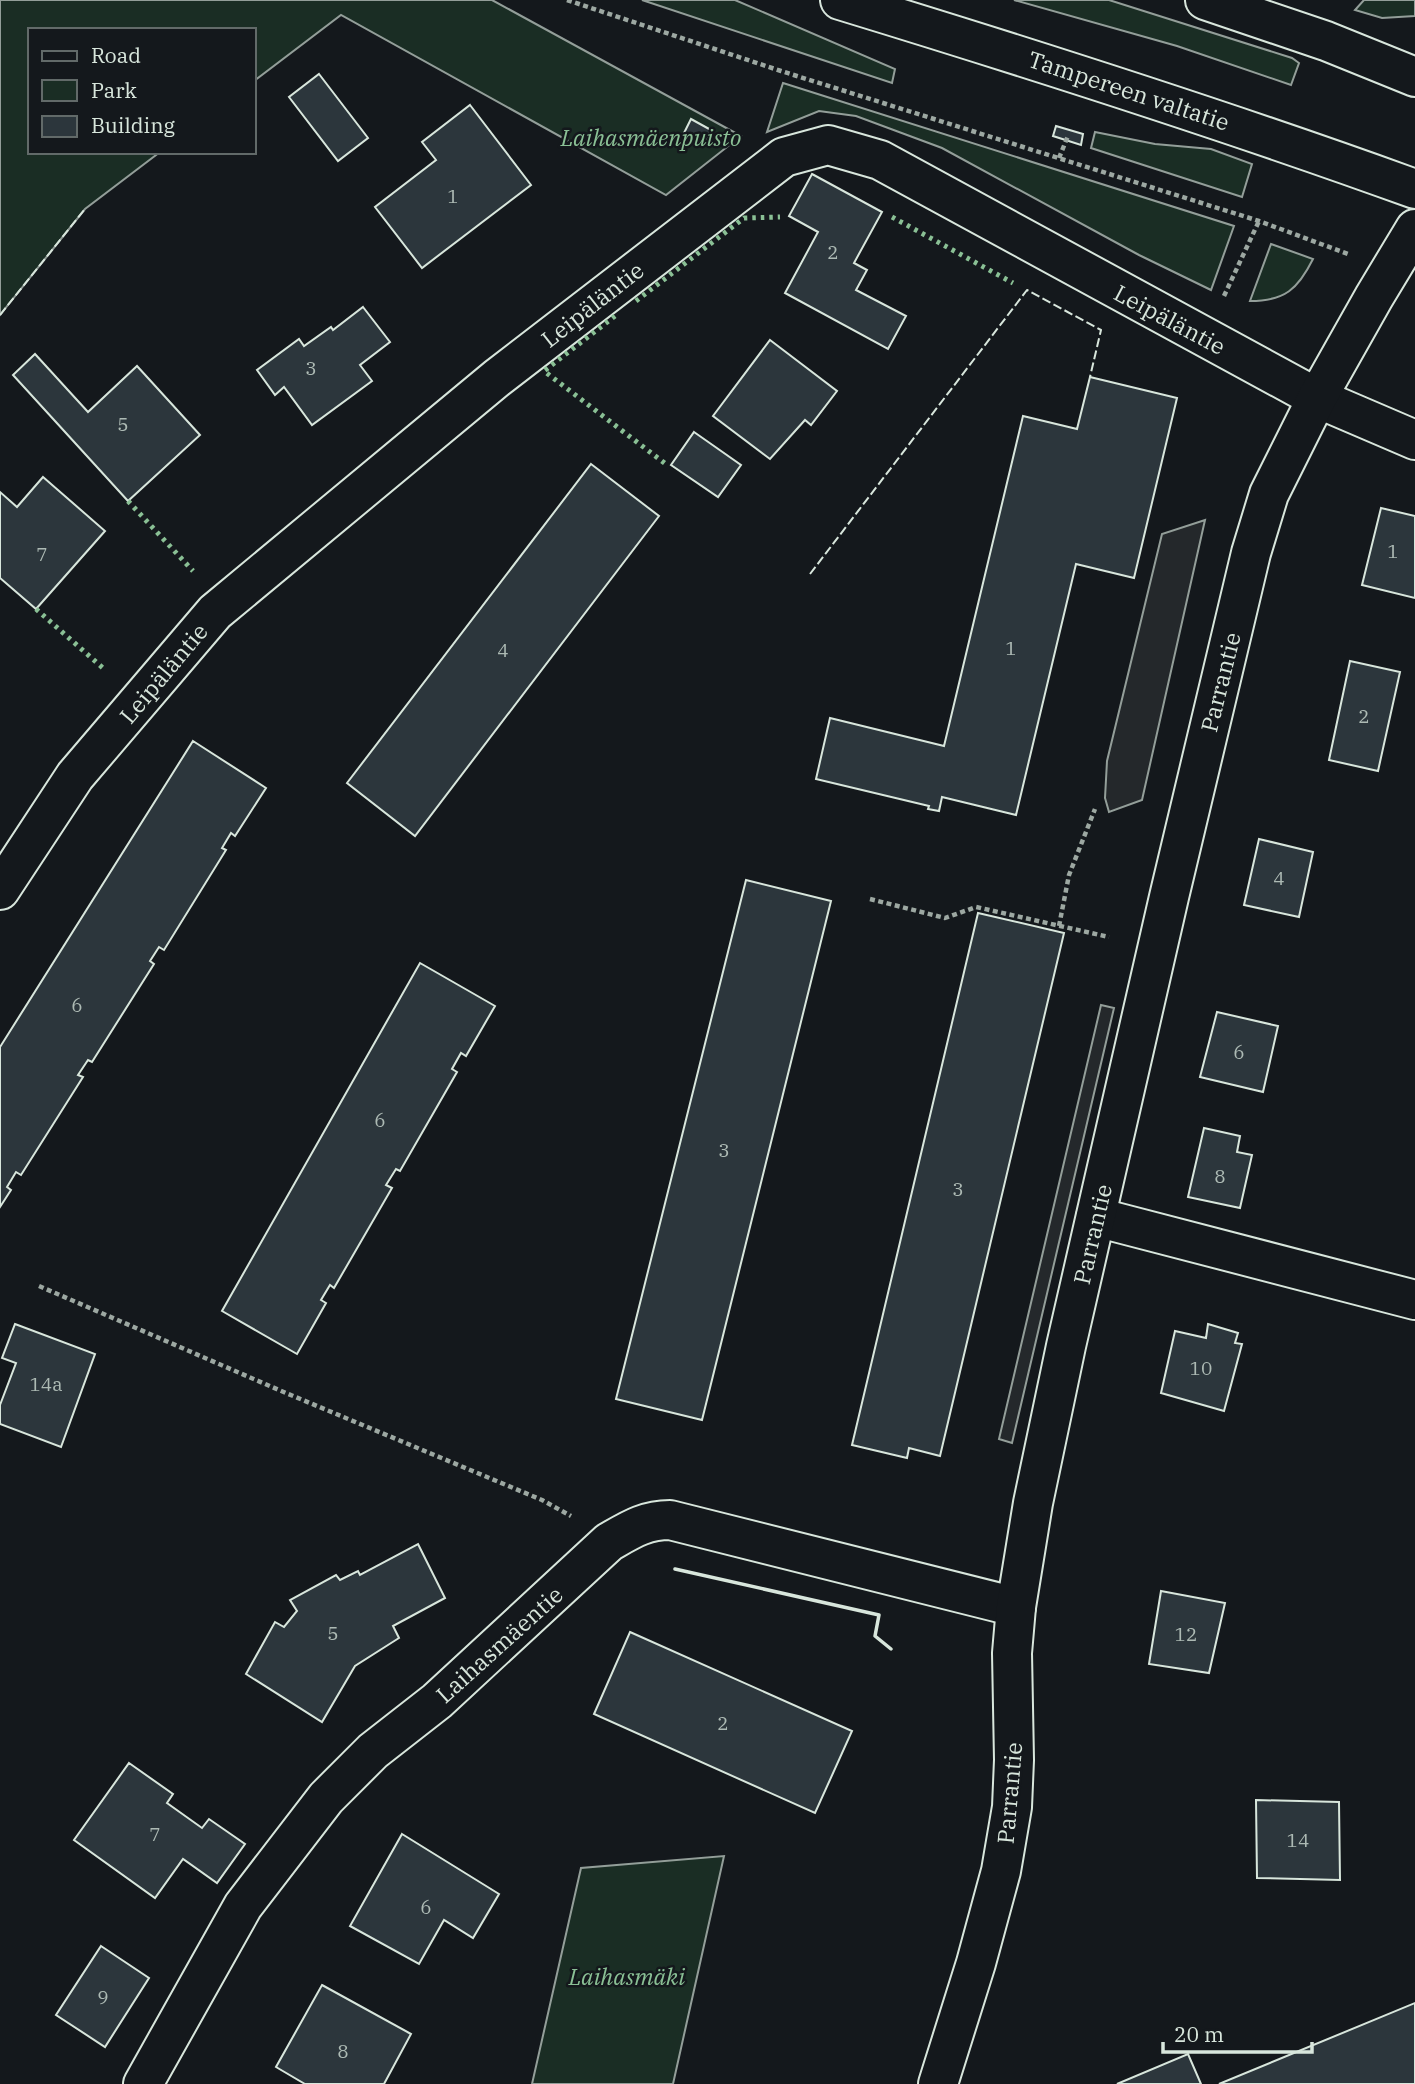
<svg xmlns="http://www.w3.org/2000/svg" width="1415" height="2084" font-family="'IBM Plex Serif',serif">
  <rect width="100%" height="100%" fill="#14181c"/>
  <g fill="#1a2d24" stroke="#939e99" stroke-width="2">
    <path d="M 0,0 L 492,0 L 741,136 L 666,195 L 341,15 L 254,81 L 254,30 L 30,30 L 30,152 L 160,152 L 85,209 L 0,315 Z"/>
    <path d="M 642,0 L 735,0 L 895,69 L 892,83 Z"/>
    <path d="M 1014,0 L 1109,0 L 1292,58 L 1299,63 L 1291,85 L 1177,46 Z"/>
    <path d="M 1364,0 L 1415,0 L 1415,16 L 1382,18 L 1355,10 Z"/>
    <path d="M 783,83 L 1234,226 L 1211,290 L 1139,255 L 942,148 L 856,116 L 819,111 L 767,132 Z"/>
    <path d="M 1095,132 L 1155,144 L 1211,149 L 1252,164 L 1242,197 L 1091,148 Z"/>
    <path d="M 1271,244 L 1313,259 C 1298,289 1285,301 1250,301 Z"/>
    <path d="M 724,1856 L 673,2084 L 532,2084 L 581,1868 Z"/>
  </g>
  <g fill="#24282b" stroke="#939e99" stroke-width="2">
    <path d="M 1205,520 L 1142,800 L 1109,812 L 1105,798 L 1107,761 L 1162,534 Z"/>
    <path d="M 1101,1005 L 1114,1008 L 1012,1443 L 999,1439 Z"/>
  </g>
  <g fill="#2c363c" stroke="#d8e6dc" stroke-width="2">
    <path d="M 319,74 L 368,138 L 338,161 L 289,97 Z"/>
    <path d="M 470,105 L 531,185 L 422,268 L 375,207 L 436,160 L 422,142 Z"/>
    <path d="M 691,119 L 711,130 L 703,146 L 683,135 Z"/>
    <path d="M 1056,126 L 1083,134 L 1081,145 L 1053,136 Z"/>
    <path d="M 812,174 L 882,212 L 854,263 L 867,270 L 856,290 L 906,316 L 888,349 L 785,293 L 818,232 L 789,216 Z"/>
    <path d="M 363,307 L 390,342 L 360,365 L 372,381 L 312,425 L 284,387 L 275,395 L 257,370 L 299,339 L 304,346 L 331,327 L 333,330 Z"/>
    <path d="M 770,340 L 837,391 L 811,425 L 805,420 L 770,459 L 713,416 Z"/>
    <path d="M 35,354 L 88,412 L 137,366 L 200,435 L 128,501 L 13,375 Z"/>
    <path d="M 1090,377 L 1177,398 L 1134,578 L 1076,564 L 1016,815 L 942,797 L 939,811 L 928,809 L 929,806 L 816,779 L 830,718 L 944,746 L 1023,416 L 1077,429 Z"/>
    <path d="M 694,432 L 741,465 L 718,497 L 671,465 Z"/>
    <path d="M 591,464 L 659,516 L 415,836 L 347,783 Z"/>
    <path d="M 43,477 L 105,531 L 36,609 L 0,578 L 0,492 L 17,507 Z"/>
    <path d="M 1381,508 L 1415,516 L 1415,598 L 1362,585 Z"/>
    <path d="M 1350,661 L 1400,672 L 1378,771 L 1329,760 Z"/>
    <path d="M 193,741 L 266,788 L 235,836 L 231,833 L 222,848 L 226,850 L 164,950 L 159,947 L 150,961 L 154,964 L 92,1062 L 88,1060 L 78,1075 L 83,1077 L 21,1175 L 16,1172 L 7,1187 L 11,1190 L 0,1207 L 0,1047 Z"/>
    <path d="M 1259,839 L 1313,852 L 1299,917 L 1244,905 Z"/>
    <path d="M 746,880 L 831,901 L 702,1420 L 616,1399 Z"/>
    <path d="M 978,913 L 1064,933 L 940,1456 L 909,1448 L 907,1458 L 852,1445 Z"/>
    <path d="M 420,963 L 495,1006 L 466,1056 L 461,1053 L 452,1069 L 457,1072 L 400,1171 L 396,1169 L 386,1185 L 392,1188 L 334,1288 L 330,1285 L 321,1300 L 326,1303 L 297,1354 L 222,1311 Z"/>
    <path d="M 1217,1012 L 1278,1026 L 1263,1092 L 1200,1077 Z"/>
    <path d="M 1204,1128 L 1240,1136 L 1237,1152 L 1252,1155 L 1240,1208 L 1188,1197 Z"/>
    <path d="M 15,1324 L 95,1354 L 61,1447 L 0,1424 L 0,1405 L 16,1363 L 2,1358 Z"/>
    <path d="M 1208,1324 L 1238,1333 L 1235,1343 L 1242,1344 L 1224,1411 L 1161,1393 L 1175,1331 L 1206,1338 Z"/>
    <path d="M 418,1544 L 445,1598 L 393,1626 L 399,1638 L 355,1666 L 322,1722 L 246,1674 L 275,1622 L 284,1627 L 297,1611 L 290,1600 L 336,1575 L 340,1580 L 358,1571 L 360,1575 Z"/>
    <path d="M 1161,1591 L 1225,1603 L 1209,1673 L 1149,1664 Z"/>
    <path d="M 630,1632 L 852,1731 L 815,1813 L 594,1714 Z"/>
    <path d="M 129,1763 L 173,1794 L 167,1803 L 202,1828 L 209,1819 L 245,1844 L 217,1883 L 183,1859 L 155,1898 L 74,1840 Z"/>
    <path d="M 1256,1800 L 1339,1802 L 1340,1880 L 1257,1878 Z"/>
    <path d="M 402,1834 L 499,1894 L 473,1938 L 444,1920 L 419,1964 L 350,1926 Z"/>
    <path d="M 101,1946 L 149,1978 L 105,2047 L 56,2015 Z"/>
    <path d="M 322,1985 L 411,2034 L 384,2084 L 305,2084 L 276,2067 Z"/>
    <path d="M 1415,2003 L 1415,2084 L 1219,2084 Z"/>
    <path d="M 1188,2054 L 1201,2084 L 1117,2084 Z"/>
  </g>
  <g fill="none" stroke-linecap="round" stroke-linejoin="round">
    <g stroke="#d8e6dc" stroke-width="42">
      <g id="minor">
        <path d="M 0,890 L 75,776 L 215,612 L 497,378 L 784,157 L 828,145 L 880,160 L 1317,398 L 1415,440"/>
        <path d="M 1096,1217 L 1415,1300"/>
        <path d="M 143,2084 L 243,1906 L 326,1798 L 373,1751 L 437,1701 L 609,1542 C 630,1530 645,1520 670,1520 L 1016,1607"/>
        <path d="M 938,2084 L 976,1963 L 1001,1871 L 1012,1807 L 1014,1760 L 1012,1653 L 1016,1607 L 1033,1503 L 1066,1346 L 1169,897 L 1251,553 L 1269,494 L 1317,398 L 1374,297 L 1415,229"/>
      </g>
    </g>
    <g stroke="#d8e6dc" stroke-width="42">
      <g id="highway">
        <path d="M 840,0 C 1033,59 1225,120 1415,189"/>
        <path d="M 1205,0 L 1326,41 L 1415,77"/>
      </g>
    </g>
    <g stroke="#9da8a2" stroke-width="4.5" stroke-dasharray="5 3.5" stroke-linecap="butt">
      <path d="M 567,0 L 781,71 L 1259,221 L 1348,254"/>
      <path d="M 1059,158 L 1068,136"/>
      <path d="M 1224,296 L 1259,221"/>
      <path d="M 870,899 L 945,918 L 976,907 L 1109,937"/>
      <path d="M 1059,926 L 1069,875 L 1095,809"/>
      <path d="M 39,1286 L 286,1393 L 542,1500 L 571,1516"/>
    </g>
    <use href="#minor" stroke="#14181c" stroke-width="38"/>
    <use href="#highway" stroke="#14181c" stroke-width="38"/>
    <g stroke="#8ac095" stroke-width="5" stroke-dasharray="3.5 5" stroke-linecap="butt">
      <path d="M 892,217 L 1013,283"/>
      <path d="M 636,301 L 744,218 L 780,217"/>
      <path d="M 615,316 L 544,371 L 667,465"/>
      <path d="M 128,501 L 193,571"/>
      <path d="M 36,609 L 104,669"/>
    </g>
    <g stroke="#d8e6dc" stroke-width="2" stroke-dasharray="9 3.5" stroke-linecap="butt">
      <path d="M 0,315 L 85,209"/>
      <path d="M 810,574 L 1027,290 L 1101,330 L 1090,377"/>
    </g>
    <path stroke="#d8e6dc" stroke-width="3.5" d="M 675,1569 L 879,1615 L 875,1636 L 891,1649"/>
  </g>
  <g text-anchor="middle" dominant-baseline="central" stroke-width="5" stroke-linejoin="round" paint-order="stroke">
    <g font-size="19" fill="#adbab4">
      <text x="453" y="196">1</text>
      <text x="833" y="252">2</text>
      <text x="311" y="368">3</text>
      <text x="123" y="424">5</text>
      <text x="1393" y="551">1</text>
      <text x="42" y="554">7</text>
      <text x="1011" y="648">1</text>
      <text x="503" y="650">4</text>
      <text x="1364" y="716">2</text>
      <text x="1279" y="878">4</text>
      <text x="77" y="1005">6</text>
      <text x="1239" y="1052">6</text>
      <text x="380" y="1120">6</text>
      <text x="724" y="1150">3</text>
      <text x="1220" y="1176">8</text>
      <text x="958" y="1189">3</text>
      <text x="1201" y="1368">10</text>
      <text x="46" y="1384">14a</text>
      <text x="333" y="1633">5</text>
      <text x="1186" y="1634">12</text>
      <text x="723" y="1723">2</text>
      <text x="155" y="1834">7</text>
      <text x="1298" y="1840">14</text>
      <text x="426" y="1907">6</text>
      <text x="103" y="1997">9</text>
      <text x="343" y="2051">8</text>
    </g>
    <g font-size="23" fill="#d8e6dc" stroke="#14181c">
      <text transform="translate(1129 90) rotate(18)">Tampereen valtatie</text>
      <text transform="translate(592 304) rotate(-38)">Leipäläntie</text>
      <text transform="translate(1170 319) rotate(28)">Leipäläntie</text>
      <text transform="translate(163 673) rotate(-50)">Leipäläntie</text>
      <text transform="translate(1220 682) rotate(-76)">Parrantie</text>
      <text transform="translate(1092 1234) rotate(-77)">Parrantie</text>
      <text transform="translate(499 1644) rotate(-42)">Laihasmäentie</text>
      <text transform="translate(1009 1793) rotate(-85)">Parrantie</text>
    </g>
    <g font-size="23" font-style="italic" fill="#8ac095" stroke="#14181c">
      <text x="651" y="137">Laihasmäenpuisto</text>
      <text x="627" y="1976">Laihasmäki</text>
    </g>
  </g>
  <rect x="28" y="28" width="228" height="126" fill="#14181c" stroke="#626a69" stroke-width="2"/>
  <rect x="42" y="51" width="35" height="10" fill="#14181c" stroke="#626a69" stroke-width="2"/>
  <text x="91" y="63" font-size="21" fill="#d8e6dc">Road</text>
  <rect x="42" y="80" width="35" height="21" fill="#1a2d24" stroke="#626a69" stroke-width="2"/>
  <text x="91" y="98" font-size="21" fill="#d8e6dc">Park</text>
  <rect x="42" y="116" width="35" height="21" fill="#2c363c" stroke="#626a69" stroke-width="2"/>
  <text x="91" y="133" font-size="21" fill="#d8e6dc">Building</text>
  <path d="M1163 2042v10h149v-10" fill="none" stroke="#d8e6dc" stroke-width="3.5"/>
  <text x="1174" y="2042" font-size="21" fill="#d8e6dc" stroke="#14181c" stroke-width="5" paint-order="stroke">20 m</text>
</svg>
